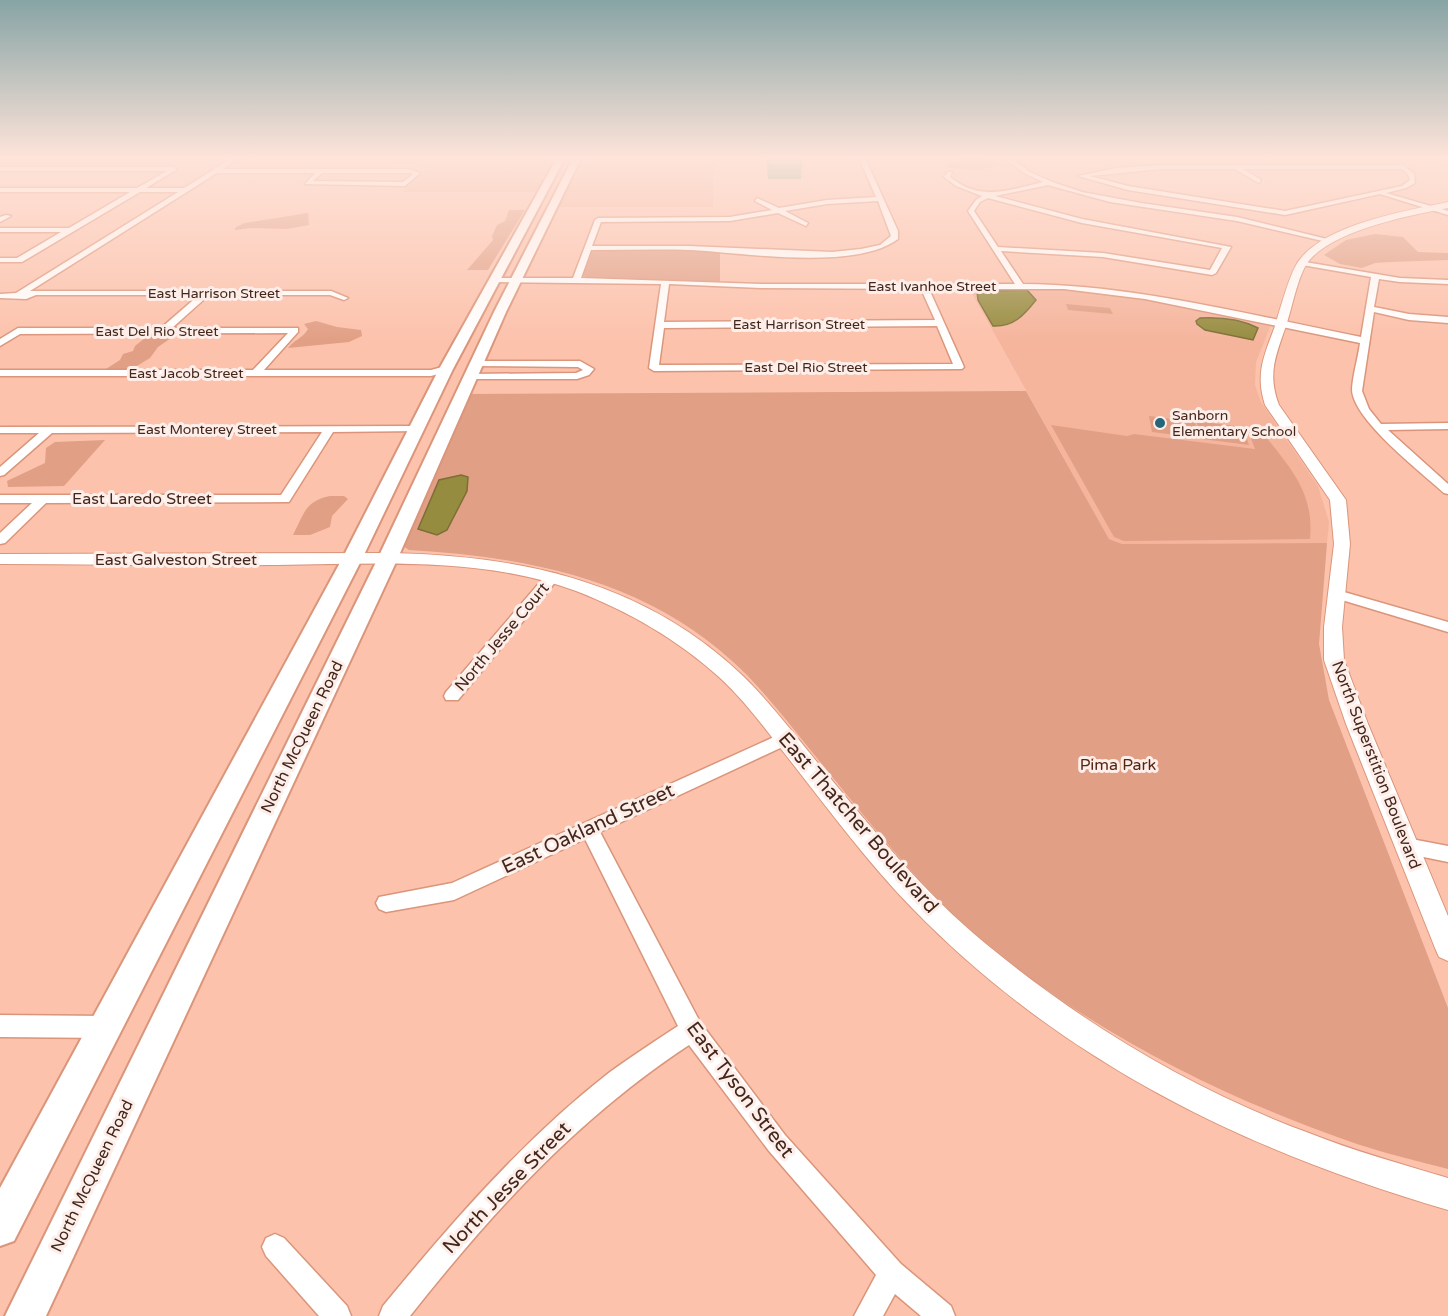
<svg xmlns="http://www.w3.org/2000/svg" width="1448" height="1316" font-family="'Varela Round',sans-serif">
  <rect width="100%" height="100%" fill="#fcc2ac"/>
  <g fill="#f5b59d">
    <path d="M 402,158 L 542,159 L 555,162 L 544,176 L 538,192 L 403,192 L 426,168 L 420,168 L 422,165 L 396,164 Z"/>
    <path d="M 593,158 L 714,158 L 713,207 L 556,207 L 563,200 L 581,162 Z"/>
    <path d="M 969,288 L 1079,290 L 1136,298 L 1268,326 L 1270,327 L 1256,362 L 1255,385 L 1261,402 L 1318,486 L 1329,522 L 1327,543 L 1122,544 L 1109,539 Z"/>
  </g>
  <g fill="#e19f85">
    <path d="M 964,159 L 984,159 L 1000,162 C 990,174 963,169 948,168 L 946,163 Z"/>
    <path d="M 509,210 L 525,210 L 488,270 L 467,270 L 493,240 L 492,236 L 497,225 L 505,221 Z"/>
    <path d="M 308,213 L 309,225 L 287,229 L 251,228 L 235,230 L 235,228 L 244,223 Z"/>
    <path d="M 1375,234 L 1403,237 L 1418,252 L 1448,253 L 1448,260 L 1390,262 L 1375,263 L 1362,268 L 1340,264 L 1324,255 L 1346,240 Z"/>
    <path d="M 596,250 L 720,251 L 720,282 L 586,277 L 583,276 L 591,252 Z"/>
    <path d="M 1066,304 L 1110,308 L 1113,314 L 1068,310 Z"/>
    <path d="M 316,321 L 337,327 L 361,330 L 362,336 L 349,342 L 288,348 C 294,340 303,338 308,329 L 304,324 Z"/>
    <path d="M 150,334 L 177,334 L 158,347 L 150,358 L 132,369 L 106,369 L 120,360 L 123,354 L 133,351 L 135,346 Z"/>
    <path d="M 1026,391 L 1109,539 L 1122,544 L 1327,543 L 1319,644 L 1329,700 L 1448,1008 L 1448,1169 C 1418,1161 1387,1154 1357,1144 C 1218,1096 1081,1028 970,929 C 911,877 862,813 812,752 C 791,726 770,699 747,675 C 655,582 534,557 409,550 L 403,546 L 467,394 Z"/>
    <path d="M 1149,416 L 1195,422 L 1199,438 L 1152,432 Z"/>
    <path d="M 1196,421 L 1243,427 L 1249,445 L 1202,439 Z"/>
    <path d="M 1051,425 L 1127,436 L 1134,434 L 1255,449 L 1250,436 L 1266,437 C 1293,471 1314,494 1310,539 L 1124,541 L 1114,537 Z"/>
    <path d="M 105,440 L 64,486 L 8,487 L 7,481 L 45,463 L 46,448 L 55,442 Z"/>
    <path d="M 330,496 L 344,496 L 348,499 L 332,516 L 330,527 L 310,535 L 293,535 C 304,514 305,501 330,496 Z"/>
  </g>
  <g fill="#968c40" stroke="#7d6e35" stroke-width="1.5">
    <path d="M 1027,290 L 1036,300 C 1024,315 1014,327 993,326 L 978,300 L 977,291 Z"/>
    <path d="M 1200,318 C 1219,317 1241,319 1258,328 L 1253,340 L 1205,330 L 1197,324 L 1196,321 Z"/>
    <path d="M 461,475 L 468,477 L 467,491 L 447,530 L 437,535 L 418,529 L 439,480 Z"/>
  </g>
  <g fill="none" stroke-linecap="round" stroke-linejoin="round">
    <g stroke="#da957a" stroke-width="3">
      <g id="minor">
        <path d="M 232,158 L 239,158 L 222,169 L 409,169 L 420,173 L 405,186 L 305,184 L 315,173 L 217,173 L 30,291 L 331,291 L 348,298 L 344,300 L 330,295 L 209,295 L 172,328 L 298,328 L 298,332 L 264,370 L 431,370 L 446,366 L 451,369 L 449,371 L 431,376 L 0,376 L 0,370 L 253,370 L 288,333 L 20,334 L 0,346 L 0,339 L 18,328 L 161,328 L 199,295 L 36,295 L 26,299 L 0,298 L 0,294 L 16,293 L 178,192 L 140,192 L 22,262 L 0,262 L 0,258 L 17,258 L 61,232 L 0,232 L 0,228 L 69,228 L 130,192 L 0,192 L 0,188 L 137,188 L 167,171 L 0,171 L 0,167 L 174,167 L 176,170 L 146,188 L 184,188 ZM 322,173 L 409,173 L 413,174 L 403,182 L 313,181 Z"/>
        <path d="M 859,158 L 865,158 L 898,231 L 898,239 C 855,271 745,253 691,250 C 658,249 624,250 591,250 L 581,278 L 761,284 L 1015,284 L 968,211 L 976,200 L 982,196 L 956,186 L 944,177 L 948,172 L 952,172 L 950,177 C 980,202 1009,190 1043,182 L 1026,174 L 1004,158 L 1011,158 L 1030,172 L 1055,183 L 1082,192 L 1141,203 L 1237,217 L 1331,240 L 1327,242 L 1237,221 L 1110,202 L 1048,185 L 995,196 L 1082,219 L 1231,247 L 1216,273 L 1212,275 L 1103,257 L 1001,251 L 1023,284 C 1137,285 1249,315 1361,337 L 1371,277 L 1302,265 L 1298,263 L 1299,261 L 1400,278 L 1448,280 L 1448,284 L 1400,282 L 1379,279 L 1374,307 L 1409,314 L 1448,317 L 1448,323 L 1409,320 L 1374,312 L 1362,391 L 1369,409 L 1381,424 L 1448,423 L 1448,429 L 1388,430 L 1448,484 L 1448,494 L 1444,493 C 1421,472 1352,419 1352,389 C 1353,374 1358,358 1360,343 L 1145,299 L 1064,289 L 929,289 L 964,367 L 962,369 L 654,371 L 649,368 L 661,284 L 494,282 L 490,280 L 494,278 L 573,278 L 595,220 L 598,218 L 730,217 L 772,210 L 755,201 L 757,198 L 779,208 L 827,200 L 876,197 ZM 988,198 L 1082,223 L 1222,248 L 1210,270 L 1103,253 L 998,247 L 974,211 L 980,202 ZM 878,201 L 891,236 L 880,245 L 861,249 L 832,252 L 689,246 L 592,246 L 601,222 L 730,221 L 778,213 L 806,226 L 808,223 L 785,211 L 827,204 ZM 669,284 L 761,288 L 921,289 L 935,320 L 664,322 ZM 937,326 L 953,364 L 659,365 L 664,328 Z"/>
        <path d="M 1161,165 L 1403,165 L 1414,174 L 1415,183 L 1406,188 L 1386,193 L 1448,211 L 1448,215 L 1380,194 L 1285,215 L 1128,190 L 1078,176 L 1116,168 ZM 1161,169 L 1235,169 L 1259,183 L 1261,180 L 1243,169 L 1402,169 L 1408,174 L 1410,180 L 1402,186 L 1285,211 L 1128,186 L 1090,176 Z"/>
        <path d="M 6,215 L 11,216 L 0,222 L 0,217 Z"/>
        <path d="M 476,361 L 580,361 L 594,369 L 589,375 L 577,379 L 467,379 L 465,377 L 470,374 L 576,373 L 583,370 L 578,367 L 473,366 L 473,362 Z"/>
        <path d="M 415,426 L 419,427 L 419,431 L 333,432 L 289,502 L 46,503 L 5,543 L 0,544 L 0,533 L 32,503 L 0,503 L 0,495 L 281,495 L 322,432 L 52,433 L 4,475 L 0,476 L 0,467 L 39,433 L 0,433 L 0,427 Z"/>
        <path d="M 552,573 L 557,574 L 559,577 L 557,580 L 458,700 L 446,700 L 444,696 L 446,692 L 547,574 Z"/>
        <path d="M 1337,590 L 1448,622 L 1448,632 L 1332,597 L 1330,594 L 1332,591 Z"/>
        <path d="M 785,732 L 791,733 L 793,738 L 791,743 L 600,832 L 700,1022 L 785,1135 L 901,1264 L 951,1306 L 955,1316 L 921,1316 L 895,1294 L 883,1316 L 854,1316 L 876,1275 L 769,1151 L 689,1045 C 577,1119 493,1211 410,1316 L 379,1316 L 383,1306 C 452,1222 524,1139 610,1072 C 632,1056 655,1041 678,1026 L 585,839 L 454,900 L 386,912 L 379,909 L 376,903 L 379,897 L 452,883 Z"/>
        <path d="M 1406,838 L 1448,846 L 1448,862 L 1399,852 L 1397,846 L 1399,840 Z"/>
        <path d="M 0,1015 L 106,1016 L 114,1019 L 117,1027 L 114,1035 L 106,1038 L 0,1037 Z"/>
        <path d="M 275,1234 L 284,1238 L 347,1306 L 351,1316 L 319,1316 L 266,1256 L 262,1247 L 266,1238 Z"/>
      </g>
    </g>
    <g stroke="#da957a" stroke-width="2">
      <g id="tertiary">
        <path d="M 1440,158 L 1448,158 L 1448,162 Z"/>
        <path d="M 1448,202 L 1448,208 C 1411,215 1327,231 1306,265 C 1297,280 1292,308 1286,326 C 1276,355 1267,374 1279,405 L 1346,500 L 1350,544 L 1342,627 L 1344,660 L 1368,724 L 1448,916 L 1448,961 L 1439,957 L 1435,948 L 1346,724 L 1324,660 L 1324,627 L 1334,544 L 1330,500 L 1265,405 C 1255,374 1264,356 1275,326 C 1280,310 1289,275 1298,262 C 1324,224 1406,211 1448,202 Z"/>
        <path d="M 392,553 C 523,556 645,582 743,676 C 772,704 796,737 822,768 C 873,830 924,893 986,944 C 1082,1023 1192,1090 1309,1133 C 1354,1151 1401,1164 1448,1178 L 1448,1210 C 1246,1151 1062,1062 913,909 C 866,861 826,806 785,754 C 764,727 744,700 719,677 C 678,640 628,611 576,591 C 481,556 377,564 277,565 C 185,566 92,564 0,564 L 0,554 Z"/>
      </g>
    </g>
    <g stroke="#da957a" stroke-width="4">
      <g id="secondary">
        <path d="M 557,158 L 565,158 L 453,369 L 362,559 L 14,1241 L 0,1246 L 0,1188 L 342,559 L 439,369 Z"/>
        <path d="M 573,158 L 581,158 L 506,312 L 397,560 L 46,1316 L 5,1316 L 377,560 L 494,312 Z"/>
      </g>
    </g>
    <use href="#minor" fill="#fff" fill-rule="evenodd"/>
    <use href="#tertiary" fill="#fff" fill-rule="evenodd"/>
    <use href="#secondary" fill="#fff" fill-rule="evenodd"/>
  </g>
  <path fill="#5da383" d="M 766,158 L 799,158 L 802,165 L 801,179 L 768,179 Z"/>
  <path fill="#6cbe98" stroke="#4c856a" stroke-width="1.5" d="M 768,158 L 799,158 L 802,165 L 769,165 Z"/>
  <linearGradient id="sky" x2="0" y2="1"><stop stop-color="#87a4a5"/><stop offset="0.46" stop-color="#fee4da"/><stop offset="1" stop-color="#fee4da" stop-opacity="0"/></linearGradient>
  <rect width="1448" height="342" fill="url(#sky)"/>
  <circle fill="#25667a" stroke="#feeee9" stroke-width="2" cx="1160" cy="423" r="6"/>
  <g text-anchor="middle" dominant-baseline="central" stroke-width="6" stroke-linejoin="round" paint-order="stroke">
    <g font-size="14" fill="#43271c" stroke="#feeee9">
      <text x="932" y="286">East Ivanhoe Street</text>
      <text x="214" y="293">East Harrison Street</text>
      <text x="799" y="324">East Harrison Street</text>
      <text x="157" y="331">East Del Rio Street</text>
      <text x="806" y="367">East Del Rio Street</text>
      <text x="186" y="373">East Jacob Street</text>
      <text x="207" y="429">East Monterey Street</text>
    </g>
    <g font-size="14" fill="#43271c" stroke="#feeee9" text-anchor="start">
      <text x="1172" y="415">Sanborn<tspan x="1172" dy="16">Elementary School</tspan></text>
    </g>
    <g font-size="16" fill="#43271c" stroke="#feeee9">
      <text x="142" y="499">East Laredo Street</text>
      <text x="176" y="560">East Galveston Street</text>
      <text transform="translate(502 637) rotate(-50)">North Jesse Court</text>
      <text transform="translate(302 737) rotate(-64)">North McQueen Road</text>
      <text transform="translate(1376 765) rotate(69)">North Superstition Boulevard</text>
      <text transform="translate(92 1176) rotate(-64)">North McQueen Road</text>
    </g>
    <g font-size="16" fill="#552511" stroke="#feeee9">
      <text x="1118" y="765">Pima Park</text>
    </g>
    <g font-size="20" fill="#43271c" stroke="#feeee9">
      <text transform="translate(858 823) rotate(49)">East Thatcher Boulevard</text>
      <text transform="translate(588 829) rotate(-25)">East Oakland Street</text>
      <text transform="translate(740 1090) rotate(53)">East Tyson Street</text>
      <text transform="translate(507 1188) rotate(-46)">North Jesse Street</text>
    </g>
  </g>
</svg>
